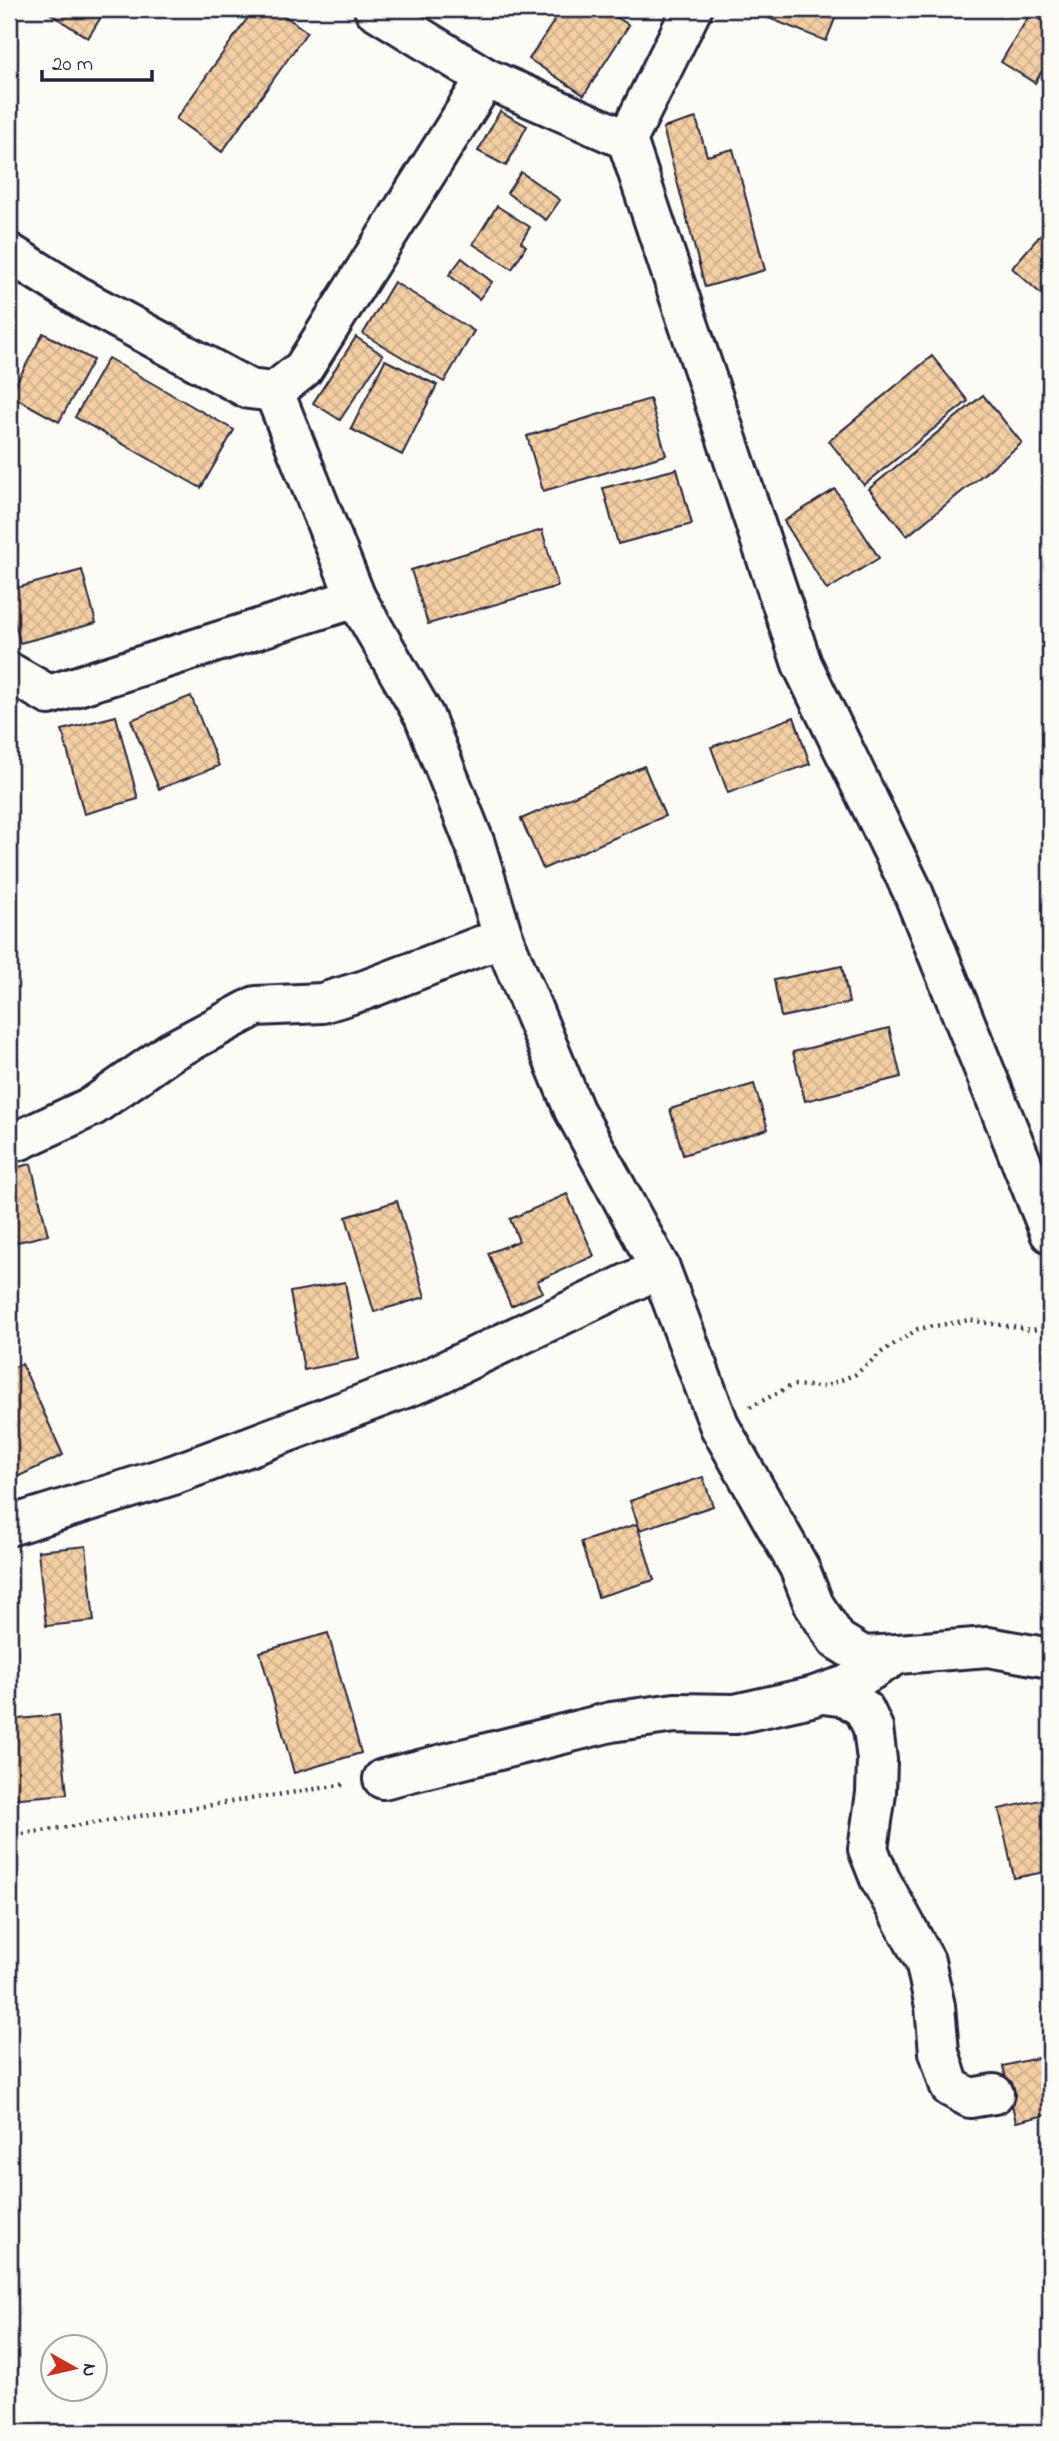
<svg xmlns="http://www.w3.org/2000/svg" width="1059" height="2441" font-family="'Indie Flower',sans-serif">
  <defs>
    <pattern id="building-cross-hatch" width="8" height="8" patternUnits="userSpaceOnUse" patternTransform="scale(1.75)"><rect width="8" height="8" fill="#f4cfa4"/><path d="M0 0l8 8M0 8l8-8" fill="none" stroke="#d1b18e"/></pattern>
  </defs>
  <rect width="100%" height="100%" fill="#fdfcf7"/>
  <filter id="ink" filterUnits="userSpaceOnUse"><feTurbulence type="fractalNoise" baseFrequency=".0143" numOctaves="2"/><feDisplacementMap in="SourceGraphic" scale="14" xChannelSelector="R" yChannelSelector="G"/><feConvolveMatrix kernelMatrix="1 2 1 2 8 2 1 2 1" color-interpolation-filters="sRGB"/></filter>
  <g filter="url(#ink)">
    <g fill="url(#building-cross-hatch)" stroke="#22223b" stroke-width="2">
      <path d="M 43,9 L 106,9 L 88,38 Z"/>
      <path d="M 254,9 L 275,9 L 307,32 L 222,152 L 176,119 Z"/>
      <path d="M 562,9 L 604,9 L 629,25 L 584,95 L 529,59 Z"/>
      <path d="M 753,9 L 839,9 L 826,41 L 751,11 Z"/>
      <path d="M 1030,14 L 1050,26 L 1050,57 L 1035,83 L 1001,62 Z"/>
      <path d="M 500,111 L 527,126 L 506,166 L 478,151 Z"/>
      <path d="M 696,118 L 707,156 L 733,149 L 765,270 L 705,287 L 663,128 Z"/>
      <path d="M 521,172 L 560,200 L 546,220 L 507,193 Z"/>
      <path d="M 497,206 L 530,227 L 521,242 L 526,246 L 512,269 L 473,244 Z"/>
      <path d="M 1049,225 L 1050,226 L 1050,302 L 1012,268 Z"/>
      <path d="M 462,258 L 492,282 L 479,299 L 449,275 Z"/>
      <path d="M 394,282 L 474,331 L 444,382 L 363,334 Z"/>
      <path d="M 43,333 L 93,360 L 59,422 L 10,395 Z"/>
      <path d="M 356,337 L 383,355 L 340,420 L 313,403 Z"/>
      <path d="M 932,356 L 968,401 L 864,485 L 829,441 Z"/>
      <path d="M 108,358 L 234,430 L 201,488 L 75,417 Z"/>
      <path d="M 385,360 L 437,385 L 402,455 L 351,429 Z"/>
      <path d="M 983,395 L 1022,443 L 907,536 L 869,489 Z"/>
      <path d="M 650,399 L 666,455 L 543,491 L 527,436 Z"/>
      <path d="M 677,469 L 692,524 L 618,544 L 603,488 Z"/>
      <path d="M 835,489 L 879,558 L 827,590 L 784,521 Z"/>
      <path d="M 542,530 L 558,586 L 428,624 L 411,570 Z"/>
      <path d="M 82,570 L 96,623 L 20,643 L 9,600 L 9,590 Z"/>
      <path d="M 191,696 L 219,766 L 159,789 L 131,720 Z"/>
      <path d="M 116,716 L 138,799 L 84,814 L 62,730 Z"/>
      <path d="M 794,717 L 810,764 L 728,793 L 711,747 Z"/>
      <path d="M 644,766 L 665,816 L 543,869 L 521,819 Z"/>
      <path d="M 842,966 L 849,1003 L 781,1017 L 774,980 Z"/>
      <path d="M 889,1028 L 901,1077 L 805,1101 L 793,1052 Z"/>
      <path d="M 754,1084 L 768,1129 L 683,1155 L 670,1109 Z"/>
      <path d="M 31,1164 L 48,1235 L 9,1244 L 9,1169 Z"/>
      <path d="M 567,1194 L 594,1256 L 537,1281 L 543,1292 L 511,1306 L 488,1253 L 519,1241 L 510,1219 Z"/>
      <path d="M 397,1201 L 425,1297 L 374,1312 L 346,1217 Z"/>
      <path d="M 345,1282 L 359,1359 L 304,1370 L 290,1292 Z"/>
      <path d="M 22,1364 L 63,1455 L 9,1481 L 9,1369 Z"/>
      <path d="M 703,1477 L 713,1506 L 640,1530 L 630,1501 Z"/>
      <path d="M 637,1524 L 654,1580 L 598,1597 L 581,1542 Z"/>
      <path d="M 86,1546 L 94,1621 L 46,1626 L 38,1551 Z"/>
      <path d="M 328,1633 L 361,1753 L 294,1773 L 260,1652 Z"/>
      <path d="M 59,1715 L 67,1794 L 9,1799 L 9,1720 Z"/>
      <path d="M 1050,1798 L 1050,1871 L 1014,1878 L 999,1809 Z"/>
      <path d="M 1050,2055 L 1050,2114 L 1016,2122 L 1003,2066 Z"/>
    </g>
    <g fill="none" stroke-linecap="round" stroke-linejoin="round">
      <g stroke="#22223b" stroke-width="44">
        <g id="minor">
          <path d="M 374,9 L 486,78 L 627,140"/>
          <path d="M 692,9 L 627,140 L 802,664 L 912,890 L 1050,1233"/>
          <path d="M 9,253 L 89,303 L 249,389 L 274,392 L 303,369 L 486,78"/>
          <path d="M 274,392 L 356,598 L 424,716 L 475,844 L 504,940 L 574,1110 L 660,1268 L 720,1427 L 799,1567 L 814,1605 L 837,1640 L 863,1656 L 898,1654"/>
          <path d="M 9,672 L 49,695 L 356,598"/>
          <path d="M 9,1142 L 20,1140 L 93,1106 L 170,1052 L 256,1006 L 322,1003 L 365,990 L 480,946 L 504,940"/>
          <path d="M 9,1526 L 173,1475 L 424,1381 L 660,1268"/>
          <path d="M 823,1694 L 846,1697 L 864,1709 L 873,1728 L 877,1760 L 876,1793 L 868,1849 L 880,1879 L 925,1961 L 935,2006 L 939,2052 L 950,2087 L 970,2098 L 994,2094"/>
          <path d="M 383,1779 L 611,1722 L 675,1713 L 735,1714 L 811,1697 L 847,1685 L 898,1654 L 988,1647 L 1050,1658"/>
        </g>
      </g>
      <g stroke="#22223b" stroke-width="4.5" stroke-dasharray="2 5" stroke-linecap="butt">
        <path d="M 750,1407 L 793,1385 L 824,1387 L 856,1374 L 882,1352 L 918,1329 L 969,1320 L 1032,1330 L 1050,1326"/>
        <path d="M 9,1836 L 348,1784"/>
      </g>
      <use href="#minor" stroke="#fdfcf7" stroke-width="38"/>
    </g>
  </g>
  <rect width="1059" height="2441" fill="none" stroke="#fdfcf7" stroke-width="35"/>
  <rect x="18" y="18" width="1024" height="2406" fill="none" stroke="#22223b" stroke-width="2.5" filter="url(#ink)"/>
  <g transform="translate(74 2368) rotate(98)"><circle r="33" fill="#fdfcf7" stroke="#a5a5ac" stroke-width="2"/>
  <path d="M0-5L12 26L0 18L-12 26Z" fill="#c8321e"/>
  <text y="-10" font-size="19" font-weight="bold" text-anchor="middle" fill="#22223b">N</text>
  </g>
  <path d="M42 70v10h110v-10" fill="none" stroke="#22223b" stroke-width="3.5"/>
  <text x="52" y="70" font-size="21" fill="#22223b" stroke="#fdfcf7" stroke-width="5" paint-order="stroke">20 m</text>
</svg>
